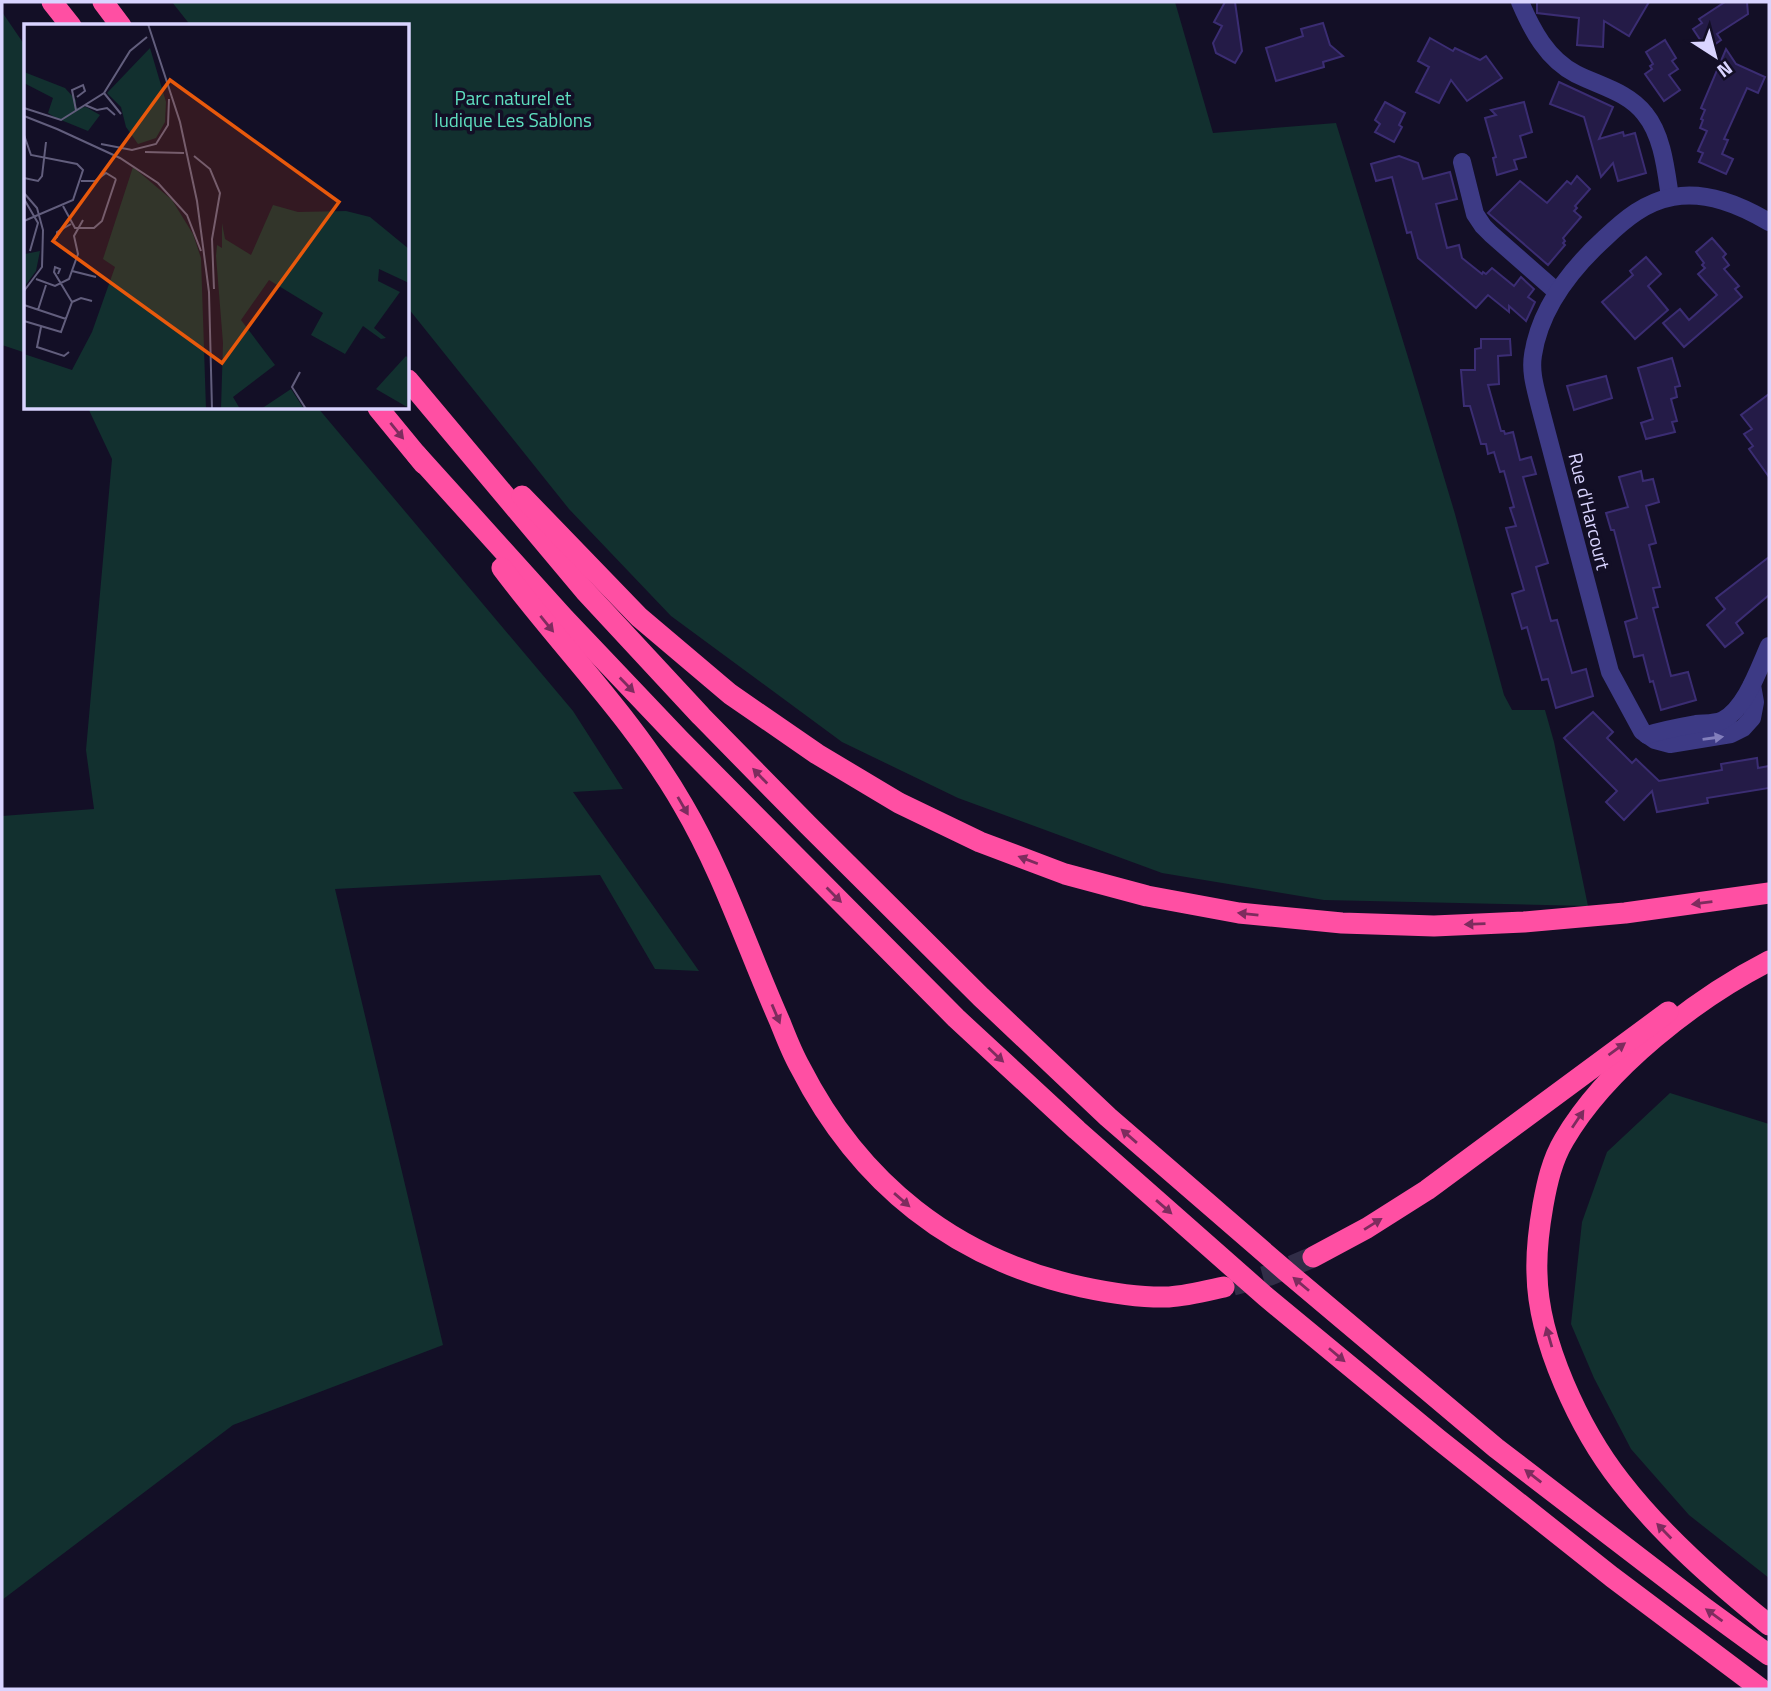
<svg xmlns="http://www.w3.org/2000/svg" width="1771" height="1691" font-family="'Titillium Web',sans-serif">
  <rect width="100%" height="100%" fill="#130f26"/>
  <g fill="#12302f">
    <path d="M 172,2 L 1175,2 L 1213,133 L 1336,123 L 1411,367 L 1455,514 L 1504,695 L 1512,710 L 1545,710 L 1554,742 L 1588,906 L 1324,900 L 1162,873 L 958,798 L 842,742 L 671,616 L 569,509 L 408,308 L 408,26 L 191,26 Z"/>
    <path d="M 2,12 L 26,47 L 26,353 L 2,345 Z"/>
    <path d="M 88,408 L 318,408 L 573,711 L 623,789 L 573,792 L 699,971 L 655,969 L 600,875 L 335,889 L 443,1345 L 233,1425 L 2,1600 L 2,816 L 94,809 L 86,750 L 112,459 Z"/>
    <path d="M 1670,1093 L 1769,1124 L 1769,1578 L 1689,1515 L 1631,1449 L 1594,1378 L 1571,1324 L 1582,1222 L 1607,1152 Z"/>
  </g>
  <g fill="#241b47" stroke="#3b2d73" stroke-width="2">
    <path d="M 1225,2 L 1235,2 L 1242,51 L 1235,63 L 1216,53 L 1213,43 L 1222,26 L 1214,22 Z"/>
    <path d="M 1537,2 L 1649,2 L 1629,36 L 1604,21 L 1603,47 L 1577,45 L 1579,18 L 1537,13 Z"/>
    <path d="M 1725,2 L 1747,2 L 1748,14 L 1717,34 L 1721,40 L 1707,50 L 1693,29 L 1702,23 L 1699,19 Z"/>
    <path d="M 1323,23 L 1330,45 L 1343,56 L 1323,62 L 1324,67 L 1276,81 L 1266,48 L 1303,36 L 1301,29 Z"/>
    <path d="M 1430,38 L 1453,51 L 1455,48 L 1480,60 L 1486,56 L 1502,78 L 1467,101 L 1451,80 L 1439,103 L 1416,92 L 1429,67 L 1418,61 Z"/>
    <path d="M 1665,40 L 1676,58 L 1672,61 L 1678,69 L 1669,75 L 1680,90 L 1664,101 L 1645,74 L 1652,69 L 1650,66 L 1653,64 L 1646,52 Z"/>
    <path d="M 1726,49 L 1736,64 L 1765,77 L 1758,93 L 1747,88 L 1724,139 L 1728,140 L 1722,154 L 1733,159 L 1726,174 L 1699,162 L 1703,153 L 1698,151 L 1707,131 L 1700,128 L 1703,120 L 1701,119 L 1705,110 L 1701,108 Z"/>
    <path d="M 1559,82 L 1613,107 L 1599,139 L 1623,132 L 1624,136 L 1635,133 L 1646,173 L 1618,181 L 1613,163 L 1601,177 L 1584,117 L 1550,104 Z"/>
    <path d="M 1385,102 L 1405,113 L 1399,125 L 1402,127 L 1394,142 L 1375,132 L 1380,124 L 1375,120 Z"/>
    <path d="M 1524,102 L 1532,132 L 1520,136 L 1526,157 L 1514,160 L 1517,169 L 1497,175 L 1493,158 L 1496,157 L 1485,118 L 1496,115 L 1491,110 Z"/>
    <path d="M 1399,156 L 1418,163 L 1423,179 L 1450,172 L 1457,199 L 1436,204 L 1447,248 L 1459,245 L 1462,258 L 1482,274 L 1483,272 L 1486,274 L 1492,268 L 1514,286 L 1521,277 L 1534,289 L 1528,297 L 1535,302 L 1526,321 L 1509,306 L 1509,312 L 1488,295 L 1476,308 L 1418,258 L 1411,232 L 1407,233 L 1392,177 L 1376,181 L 1371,164 Z"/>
    <path d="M 1577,176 L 1590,189 L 1575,206 L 1577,208 L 1574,211 L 1581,217 L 1563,238 L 1565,241 L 1563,243 L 1565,245 L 1548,265 L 1488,213 L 1520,181 L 1547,203 L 1567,181 L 1571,184 Z"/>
    <path d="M 1712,238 L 1726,254 L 1723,257 L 1729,265 L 1724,269 L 1739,286 L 1735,289 L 1742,297 L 1684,347 L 1663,323 L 1680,309 L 1689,320 L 1717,295 L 1698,274 L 1705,268 L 1702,265 L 1704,263 L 1696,252 Z"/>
    <path d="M 1646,257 L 1661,274 L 1648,286 L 1668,310 L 1635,339 L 1602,302 L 1633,275 L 1630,271 Z"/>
    <path d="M 1481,339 L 1510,339 L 1511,355 L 1498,356 L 1499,384 L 1488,385 L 1501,431 L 1504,431 L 1505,434 L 1513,432 L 1520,460 L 1531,457 L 1536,474 L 1523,477 L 1548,563 L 1536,567 L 1551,621 L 1557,620 L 1572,673 L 1586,669 L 1593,696 L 1556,708 L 1548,679 L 1542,680 L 1527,627 L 1522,629 L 1512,594 L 1524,590 L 1506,528 L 1516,526 L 1510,508 L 1514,507 L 1504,471 L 1500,472 L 1494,452 L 1488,454 L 1486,444 L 1481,444 L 1470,406 L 1464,406 L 1461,370 L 1475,370 L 1475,349 L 1481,348 Z"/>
    <path d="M 1672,358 L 1680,386 L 1675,387 L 1677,397 L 1671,399 L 1677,421 L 1672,422 L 1675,432 L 1646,439 L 1641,423 L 1653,419 L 1638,368 Z"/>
    <path d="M 1606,376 L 1612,398 L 1574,410 L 1567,386 Z"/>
    <path d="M 1769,394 L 1769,477 L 1749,449 L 1753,446 L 1744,434 L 1752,429 L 1741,415 Z"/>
    <path d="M 1641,471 L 1643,481 L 1653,479 L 1659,502 L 1646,506 L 1656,543 L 1649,545 L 1660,587 L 1653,588 L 1658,607 L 1653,608 L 1671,676 L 1688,672 L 1696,700 L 1661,710 L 1653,681 L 1650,682 L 1643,655 L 1634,657 L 1632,649 L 1625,622 L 1637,618 L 1614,530 L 1611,530 L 1606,513 L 1628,507 L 1619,477 Z"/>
    <path d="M 1769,557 L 1769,595 L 1736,623 L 1743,633 L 1725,647 L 1707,625 L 1725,609 L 1716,598 Z"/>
    <path d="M 1593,712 L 1613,732 L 1607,738 L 1632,763 L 1636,759 L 1659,781 L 1722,770 L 1721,764 L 1757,758 L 1758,768 L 1769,766 L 1769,788 L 1707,798 L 1708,803 L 1657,812 L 1652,791 L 1624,820 L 1606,802 L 1617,791 L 1564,738 Z"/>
  </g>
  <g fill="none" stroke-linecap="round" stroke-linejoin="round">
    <path stroke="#312d47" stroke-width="21" stroke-dasharray="21 10" stroke-linecap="butt" d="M 1233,1285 L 1270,1275 L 1313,1257"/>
    <g stroke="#3d3a85" stroke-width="18">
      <path d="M 1520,2 C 1532,30 1547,59 1576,74 C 1600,86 1628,92 1645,114 C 1663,136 1666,171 1670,197"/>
      <path d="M 1462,162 L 1475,214 L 1483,226 L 1491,234 L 1557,292"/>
      <path d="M 1752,685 L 1755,702 L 1752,718 L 1743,728 L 1731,734 L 1670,744 L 1655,740 L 1642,731 L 1610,672 L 1540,407 C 1536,390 1530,373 1533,355 C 1540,308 1571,269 1605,238 C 1625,219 1645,202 1673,197 C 1707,191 1740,205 1769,222"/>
      <path d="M 1647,735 C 1663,730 1679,727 1696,724 C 1704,723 1715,724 1723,720 C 1746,708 1759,668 1769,646"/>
    </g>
    <g stroke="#ff4fa3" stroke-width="21">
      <path d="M 52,2 L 71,26"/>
      <path d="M 103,2 L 121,26"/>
      <path d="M 408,380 L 585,591 L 701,716 L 808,825 L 981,997 L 1108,1117 L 1287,1272 L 1496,1448 L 1706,1609 L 1769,1655"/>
      <path d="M 378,408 L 424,464"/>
      <path d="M 416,454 L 565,619 L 680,740 L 956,1018 L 1077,1130 L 1265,1296 L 1438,1439 L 1612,1577 L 1761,1689"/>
      <path d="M 522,496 L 639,617 L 730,694 L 817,754 L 899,803 L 980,842 L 1065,874 L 1147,896 L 1239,913 L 1342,923 L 1434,926 L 1524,922 L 1625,913 L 1769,893"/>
      <path d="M 502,568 C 561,647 633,718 683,805 C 723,873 748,950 780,1022 C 786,1037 792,1053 800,1067 C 859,1183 954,1259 1082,1287 C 1110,1293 1140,1298 1169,1297 C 1187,1296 1206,1291 1224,1287"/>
      <path d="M 1769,961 C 1695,999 1606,1068 1564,1140 C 1552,1160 1547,1183 1543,1205 C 1539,1228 1536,1251 1537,1274 C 1538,1341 1580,1430 1621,1482 C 1663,1536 1716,1582 1769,1625"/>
      <path d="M 1313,1257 L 1367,1228 L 1427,1190 L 1668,1012"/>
    </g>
  </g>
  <defs><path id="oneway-solid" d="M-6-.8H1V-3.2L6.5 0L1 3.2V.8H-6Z" transform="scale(1.75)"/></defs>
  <g fill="#7d2c5e">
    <use href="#oneway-solid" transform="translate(397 431) rotate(51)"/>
    <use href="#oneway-solid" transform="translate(547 624) rotate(51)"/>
    <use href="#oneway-solid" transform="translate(627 685) rotate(46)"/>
    <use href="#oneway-solid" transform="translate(760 776) rotate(-134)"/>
    <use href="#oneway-solid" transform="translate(683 806) rotate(60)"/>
    <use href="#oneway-solid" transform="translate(1028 860) rotate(-159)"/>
    <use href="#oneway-solid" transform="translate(834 895) rotate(45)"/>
    <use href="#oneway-solid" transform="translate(1702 903) rotate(173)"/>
    <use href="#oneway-solid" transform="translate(1248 914) rotate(-174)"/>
    <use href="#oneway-solid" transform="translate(1475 924) rotate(178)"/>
    <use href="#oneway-solid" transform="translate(776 1014) rotate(67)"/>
    <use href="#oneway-solid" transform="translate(1617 1049) rotate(-36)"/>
    <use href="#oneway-solid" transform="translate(996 1055) rotate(43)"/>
    <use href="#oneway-solid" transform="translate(1578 1119) rotate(-56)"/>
    <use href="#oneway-solid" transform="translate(1129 1136) rotate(-139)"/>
    <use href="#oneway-solid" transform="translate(902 1200) rotate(41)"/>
    <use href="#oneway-solid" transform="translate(1164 1207) rotate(41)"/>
    <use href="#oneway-solid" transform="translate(1373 1224) rotate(-32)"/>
    <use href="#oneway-solid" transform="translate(1301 1284) rotate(-140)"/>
    <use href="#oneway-solid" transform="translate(1549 1337) rotate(-106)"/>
    <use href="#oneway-solid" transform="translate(1337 1355) rotate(40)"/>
    <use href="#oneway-solid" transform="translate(1533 1476) rotate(-142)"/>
    <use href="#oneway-solid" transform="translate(1664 1531) rotate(-134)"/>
    <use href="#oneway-solid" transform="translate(1714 1615) rotate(-144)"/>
  </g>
  <use fill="#837fbc" href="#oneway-solid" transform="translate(1713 738) rotate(-8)"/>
  <g text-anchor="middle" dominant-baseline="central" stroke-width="7" stroke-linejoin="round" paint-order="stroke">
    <g font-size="19" fill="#5fe0c0" stroke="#130f26">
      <text x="513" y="97">Parc naturel et<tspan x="513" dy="22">ludique Les Sablons</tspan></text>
    </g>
    <g font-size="19" fill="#d9d4ff" stroke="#130f26">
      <text transform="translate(1590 511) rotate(76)">Rue d'Harcourt</text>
    </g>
  </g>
  <g transform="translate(24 24)">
    <rect width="385" height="385" fill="#130f26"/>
    <path d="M 126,24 L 142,78 L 141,98 L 132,114 L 114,120 L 102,103 L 97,83 L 83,69 ZM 0,48 L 41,64 L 52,76 L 51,84 L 62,83 L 76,91 L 64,107 L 32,94 L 24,89 L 29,74 L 0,59 ZM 109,143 L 148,176 L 169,210 L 177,234 L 182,385 L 0,385 L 0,330 L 48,346 L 68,308 L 91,243 L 79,235 ZM 249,181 L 274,188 L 322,187 L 346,193 L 385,225 L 385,259 L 355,245 L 354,257 L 376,268 L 350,304 L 362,314 L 357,315 L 339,302 L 321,330 L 287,311 L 299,289 L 245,256 L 217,296 L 251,341 L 209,373 L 216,385 L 197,385 L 199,319 L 192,232 L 193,221 L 198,224 L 198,199 L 201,215 L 227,231 ZM 16,227 L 12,247 L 0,263 L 1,230 ZM 382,332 L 385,335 L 383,383 L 352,365 ZM 267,365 L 280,385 L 237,385 Z" fill="#12302f"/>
    <path fill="none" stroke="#625e7d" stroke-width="2" d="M 124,0 L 156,98 L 173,177 L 185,268 L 188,385M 80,69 L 97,90M 61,81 L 73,86 L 83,84 L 91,91M 0,84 L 37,96 L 80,69 L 106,27 L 123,13M 52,86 L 48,66 L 59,61 L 61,67 L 53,73M 0,92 L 33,105M 33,105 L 96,134 L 134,159 L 163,191 L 177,227M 0,111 L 7,131 L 53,140 L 59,146 L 49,176 L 0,197M 77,120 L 108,126 L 132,120 L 144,101 L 145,75M 121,128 L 160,129M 170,132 L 186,145 L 196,169 L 188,215 L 190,265M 0,154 L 14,157 L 18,152 L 22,118M 57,157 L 71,157 L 82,149 L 92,155M 0,169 L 13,184 L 19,206 L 18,243 L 0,267M 0,175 L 14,199 L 6,227M 39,182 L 51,204 L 70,204 L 78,197 L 92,155M 33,214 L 33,208 L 47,200M 48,247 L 72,253M 12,255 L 31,262 L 45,255 L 54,230 L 50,212 L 59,196M 48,278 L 57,274 L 68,277M 0,281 L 42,295M 14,286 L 22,261M 0,297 L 37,308 L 48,278 L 30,248 L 31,243 L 36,245 L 34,250M 17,303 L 13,323 L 40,332 L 45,328M 276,348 L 268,363 L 282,385"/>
    <path fill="#e8590c" fill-opacity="0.15" stroke="#e8590c" stroke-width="3.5" d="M 146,56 L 315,178 L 198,339 L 29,217 Z"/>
    <rect width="385" height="385" fill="none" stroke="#d9d4ff" stroke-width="3.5"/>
  </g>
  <rect width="1771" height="1691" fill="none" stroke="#d9d4ff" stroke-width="7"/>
  <g transform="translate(1715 56) rotate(144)" stroke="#130f26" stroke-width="5" paint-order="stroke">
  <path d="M0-5L12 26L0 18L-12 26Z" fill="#d9d4ff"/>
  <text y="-10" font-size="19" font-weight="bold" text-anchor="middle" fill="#d9d4ff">N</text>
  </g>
</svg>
